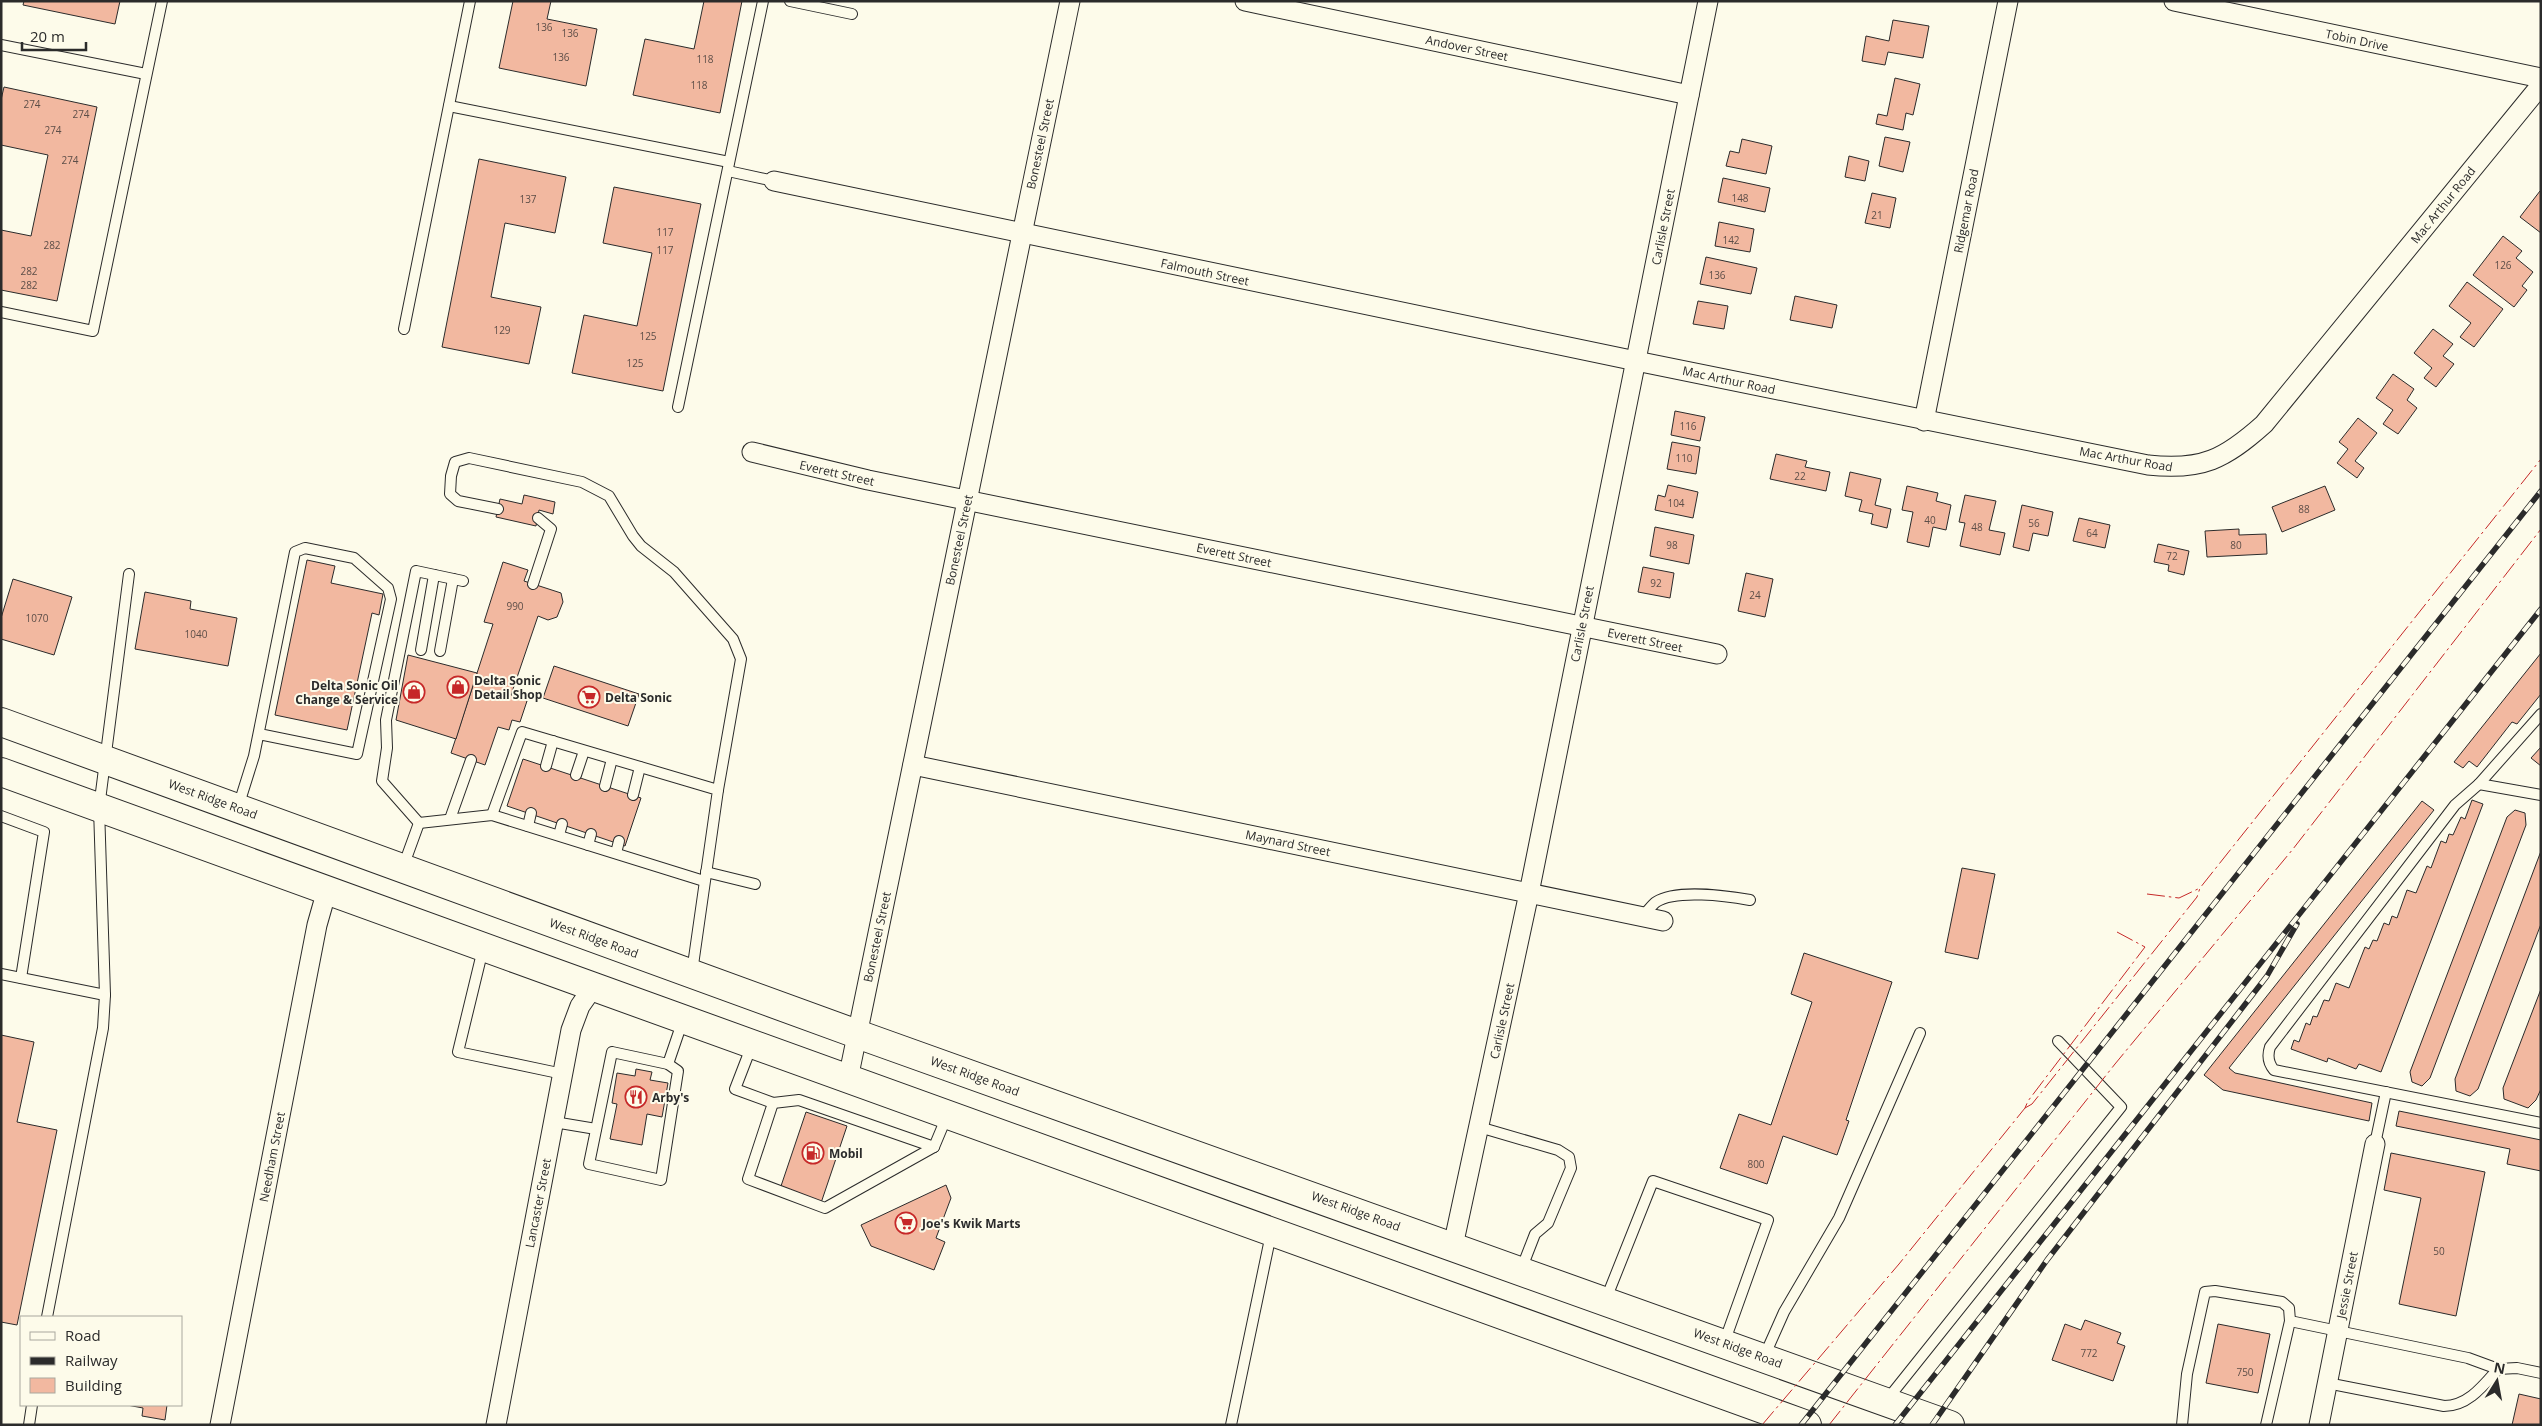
<svg xmlns="http://www.w3.org/2000/svg" width="2542" height="1426" font-family="'Open Sans',sans-serif">
  <rect width="100%" height="100%" fill="#fdfbea"/>
  <g fill="#f2b8a0" stroke="#2b2b2b">
    <path d="M 24,1 L 120,1 L 115,24 L 23,5 Z"/>
    <path d="M 513,1 L 551,1 L 547,19 L 597,29 L 586,86 L 499,68 Z"/>
    <path d="M 704,1 L 742,1 L 720,113 L 633,95 L 645,39 L 694,49 Z"/>
    <path d="M 1893,20 L 1929,26 L 1923,58 L 1888,52 L 1885,65 L 1862,61 L 1866,36 L 1889,41 Z"/>
    <path d="M 1895,78 L 1920,84 L 1913,115 L 1906,113 L 1903,130 L 1876,124 L 1878,114 L 1887,116 Z"/>
    <path d="M 4,87 L 97,107 L 57,301 L 1,290 L 1,230 L 31,236 L 48,155 L 1,145 L 1,100 Z"/>
    <path d="M 1885,137 L 1910,142 L 1903,172 L 1879,166 Z"/>
    <path d="M 1742,139 L 1772,146 L 1766,174 L 1726,166 L 1730,151 L 1739,153 Z"/>
    <path d="M 1849,156 L 1869,161 L 1865,181 L 1845,177 Z"/>
    <path d="M 479,159 L 566,177 L 555,233 L 505,223 L 491,297 L 541,307 L 529,364 L 442,347 Z"/>
    <path d="M 1723,178 L 1770,188 L 1765,212 L 1718,202 Z"/>
    <path d="M 614,187 L 701,204 L 663,391 L 572,373 L 584,315 L 637,326 L 652,253 L 603,243 Z"/>
    <path d="M 2540,191 L 2541,192 L 2541,233 L 2520,217 Z"/>
    <path d="M 1872,193 L 1896,198 L 1890,228 L 1865,223 Z"/>
    <path d="M 1719,222 L 1754,229 L 1750,252 L 1715,246 Z"/>
    <path d="M 2503,236 L 2522,251 L 2516,258 L 2533,272 L 2522,286 L 2527,290 L 2514,307 L 2473,275 Z"/>
    <path d="M 1706,257 L 1757,268 L 1751,294 L 1700,284 Z"/>
    <path d="M 2467,282 L 2503,309 L 2474,347 L 2460,337 L 2471,323 L 2449,306 Z"/>
    <path d="M 1795,296 L 1837,305 L 1832,328 L 1790,320 Z"/>
    <path d="M 1698,301 L 1728,306 L 1724,329 L 1693,324 Z"/>
    <path d="M 2433,329 L 2453,344 L 2443,356 L 2454,364 L 2436,387 L 2424,378 L 2432,368 L 2414,353 Z"/>
    <path d="M 2393,374 L 2414,389 L 2407,400 L 2417,408 L 2398,434 L 2383,424 L 2393,410 L 2376,398 Z"/>
    <path d="M 1675,411 L 1705,417 L 1700,441 L 1671,435 Z"/>
    <path d="M 2358,418 L 2377,433 L 2355,461 L 2364,468 L 2357,478 L 2337,463 L 2348,449 L 2339,442 Z"/>
    <path d="M 1672,442 L 1700,447 L 1696,474 L 1667,469 Z"/>
    <path d="M 1776,454 L 1807,461 L 1805,467 L 1830,472 L 1826,491 L 1770,479 Z"/>
    <path d="M 1850,472 L 1881,479 L 1875,505 L 1891,509 L 1887,528 L 1871,524 L 1873,514 L 1859,511 L 1862,500 L 1845,496 Z"/>
    <path d="M 1668,485 L 1698,492 L 1693,518 L 1655,510 L 1658,495 L 1665,497 Z"/>
    <path d="M 1907,486 L 1938,493 L 1936,501 L 1951,505 L 1946,530 L 1933,527 L 1929,547 L 1907,542 L 1913,512 L 1902,510 Z"/>
    <path d="M 2325,486 L 2335,510 L 2282,532 L 2272,507 Z"/>
    <path d="M 524,495 L 555,502 L 553,514 L 539,510 L 536,526 L 496,517 L 500,499 L 522,504 Z"/>
    <path d="M 1965,495 L 1996,501 L 1989,530 L 2005,533 L 2000,555 L 1960,546 L 1965,523 L 1959,522 Z"/>
    <path d="M 2022,505 L 2053,512 L 2048,536 L 2033,533 L 2029,551 L 2013,547 Z"/>
    <path d="M 2079,518 L 2110,525 L 2105,548 L 2073,541 Z"/>
    <path d="M 1655,527 L 1694,535 L 1689,564 L 1650,556 Z"/>
    <path d="M 2239,529 L 2239,535 L 2266,534 L 2267,554 L 2207,557 L 2205,531 Z"/>
    <path d="M 2158,544 L 2189,551 L 2184,575 L 2168,571 L 2169,565 L 2154,562 Z"/>
    <path d="M 307,560 L 335,566 L 331,583 L 383,594 L 379,615 L 372,613 L 347,730 L 275,715 Z"/>
    <path d="M 503,562 L 528,570 L 524,581 L 561,593 L 563,602 L 557,617 L 548,620 L 538,616 L 511,695 L 527,701 L 520,722 L 512,720 L 509,730 L 498,727 L 485,765 L 451,753 L 493,624 L 484,622 Z"/>
    <path d="M 1643,567 L 1674,573 L 1670,598 L 1638,592 Z"/>
    <path d="M 1746,573 L 1773,579 L 1765,617 L 1738,611 Z"/>
    <path d="M 13,579 L 72,597 L 54,655 L 1,639 L 1,618 Z"/>
    <path d="M 145,592 L 191,601 L 190,609 L 237,618 L 228,666 L 135,649 Z"/>
    <path d="M 2541,653 L 2541,694 L 2517,724 L 2512,722 L 2477,767 L 2469,761 L 2463,768 L 2454,762 Z"/>
    <path d="M 408,655 L 477,673 L 456,739 L 396,720 Z"/>
    <path d="M 554,666 L 639,694 L 628,726 L 543,698 Z"/>
    <path d="M 2541,747 L 2541,766 L 2531,758 Z"/>
    <path d="M 523,759 L 641,798 L 625,846 L 507,806 Z"/>
    <path d="M 2472,800 L 2483,804 L 2381,1072 L 2359,1064 L 2356,1069 L 2328,1058 L 2327,1062 L 2291,1049 L 2294,1040 L 2299,1042 L 2306,1023 L 2310,1025 L 2313,1016 L 2317,1017 L 2324,1000 L 2329,1001 L 2336,983 L 2349,988 L 2365,947 L 2369,949 L 2373,940 L 2377,941 L 2384,923 L 2389,925 L 2392,916 L 2397,918 L 2407,890 L 2416,893 L 2427,866 L 2431,868 L 2441,841 L 2446,843 L 2449,834 L 2453,835 L 2461,817 L 2465,819 Z"/>
    <path d="M 2422,801 L 2434,810 L 2229,1068 L 2235,1073 L 2372,1103 L 2369,1121 L 2223,1090 L 2204,1075 Z"/>
    <path d="M 2515,810 L 2525,813 L 2526,825 L 2430,1078 L 2422,1086 L 2412,1082 L 2410,1072 L 2507,817 Z"/>
    <path d="M 2541,851 L 2541,924 L 2478,1089 L 2470,1096 L 2456,1091 L 2455,1079 Z"/>
    <path d="M 1962,868 L 1995,874 L 1978,959 L 1945,952 Z"/>
    <path d="M 1804,953 L 1892,982 L 1846,1120 L 1849,1121 L 1837,1155 L 1783,1136 L 1767,1184 L 1720,1168 L 1739,1114 L 1771,1125 L 1812,1002 L 1791,994 Z"/>
    <path d="M 2541,989 L 2541,1089 L 2536,1100 L 2528,1108 L 2504,1099 L 2503,1088 Z"/>
    <path d="M 1,1035 L 34,1042 L 17,1122 L 57,1130 L 17,1325 L 1,1322 Z"/>
    <path d="M 636,1069 L 652,1072 L 650,1080 L 668,1083 L 662,1117 L 647,1114 L 642,1145 L 610,1139 L 617,1104 L 612,1103 L 617,1073 L 635,1076 Z"/>
    <path d="M 2399,1111 L 2541,1140 L 2541,1171 L 2507,1164 L 2510,1149 L 2396,1126 Z"/>
    <path d="M 806,1112 L 847,1126 L 821,1203 L 780,1189 Z"/>
    <path d="M 2391,1153 L 2485,1172 L 2456,1316 L 2399,1304 L 2421,1198 L 2384,1190 Z"/>
    <path d="M 946,1185 L 951,1198 L 936,1238 L 945,1242 L 934,1270 L 871,1246 L 861,1225 Z"/>
    <path d="M 2085,1320 L 2121,1333 L 2117,1343 L 2125,1346 L 2113,1381 L 2052,1360 L 2065,1324 L 2081,1330 Z"/>
    <path d="M 2218,1324 L 2270,1334 L 2258,1393 L 2206,1383 Z"/>
    <path d="M 2519,1394 L 2541,1399 L 2541,1425 L 2512,1425 Z"/>
    <path d="M 127,1405 L 167,1405 L 165,1420 L 142,1416 L 143,1408 Z"/>
  </g>
  <g fill="none" stroke-linecap="round" stroke-linejoin="round">
    <g stroke="#2b2b2b" stroke-width="12">
      <g id="lane">
        <path d="M 790,1 L 852,14"/>
        <path d="M 1,45 L 146,74"/>
        <path d="M 449,106 L 729,162"/>
        <path d="M 728,171 L 774,181"/>
        <path d="M 1,312 L 93,331 L 162,1"/>
        <path d="M 404,329 L 470,1"/>
        <path d="M 678,407 L 763,1"/>
        <path d="M 498,509 L 458,501 L 450,494 L 451,476 L 455,462 L 469,458 L 582,482 L 609,496 L 633,536 L 641,546 L 674,572 L 733,639 L 741,659 L 718,790"/>
        <path d="M 533,584 L 551,529 L 538,518"/>
        <path d="M 421,650 L 434,575"/>
        <path d="M 440,651 L 453,579"/>
        <path d="M 2541,714 L 2479,784 L 2541,795"/>
        <path d="M 546,766 L 553,741"/>
        <path d="M 576,775 L 584,751"/>
        <path d="M 2479,784 L 2455,805 L 2270,1047 C 2267,1056 2268,1063 2274,1070 L 2541,1123"/>
        <path d="M 605,786 L 612,759"/>
        <path d="M 633,795 L 640,767"/>
        <path d="M 238,807 L 254,756 L 295,552 L 305,548 L 354,558 L 388,588 L 391,599 L 357,754 L 259,734"/>
        <path d="M 492,815 L 522,732 L 718,790 L 692,972"/>
        <path d="M 1,816 L 44,832 L 21,978"/>
        <path d="M 450,819 L 471,760"/>
        <path d="M 419,823 L 382,781 L 387,748 L 386,720 L 416,571 L 463,581"/>
        <path d="M 419,823 L 492,815 L 704,881"/>
        <path d="M 528,826 L 531,813"/>
        <path d="M 559,835 L 562,824"/>
        <path d="M 588,845 L 591,834"/>
        <path d="M 616,853 L 619,841"/>
        <path d="M 403,867 L 419,823"/>
        <path d="M 706,872 L 755,884"/>
        <path d="M 1642,916 C 1647,912 1651,906 1656,902 C 1676,889 1727,896 1750,900"/>
        <path d="M 483,949 L 458,1052 L 563,1074"/>
        <path d="M 1,974 L 105,995"/>
        <path d="M 752,1045 L 735,1089 L 773,1103 L 748,1179 L 825,1208 L 934,1147 L 947,1116"/>
        <path d="M 612,1052 L 668,1064 L 678,1071 L 661,1180 L 589,1164 Z"/>
        <path d="M 668,1064 L 683,1020"/>
        <path d="M 773,1103 L 799,1100 L 934,1147"/>
        <path d="M 554,1122 L 596,1129"/>
        <path d="M 1479,1127 L 1558,1150 L 1569,1157 L 1571,1168 L 1548,1223 L 1535,1234 L 1521,1270"/>
        <path d="M 2375,1144 L 2386,1092"/>
        <path d="M 1606,1299 L 1653,1181 L 1768,1220 L 1724,1343"/>
        <path d="M 47,1317 L 103,1028 L 105,995 L 99,808 L 129,574"/>
        <path d="M 2290,1321 L 2468,1358 L 2498,1369 L 2517,1368 L 2541,1373"/>
        <path d="M 1764,1357 L 1784,1312 L 1839,1218 L 1920,1033"/>
        <path d="M 2327,1383 L 2444,1406 C 2468,1406 2483,1386 2498,1369"/>
        <path d="M 1886,1401 L 2121,1107 L 2058,1041"/>
        <path d="M 29,1425 L 32,1405"/>
        <path d="M 1231,1425 L 1271,1234"/>
        <path d="M 2182,1425 L 2187,1374 L 2205,1292 L 2215,1291 L 2282,1302 L 2289,1308 L 2290,1321 L 2266,1425"/>
      </g>
    </g>
    <g stroke="#2b2b2b" stroke-width="21">
      <g id="street">
        <path d="M 1245,1 L 1689,95"/>
        <path d="M 2174,1 L 2541,78"/>
        <path d="M 774,181 L 1636,361 L 2148,465 C 2202,471 2225,459 2264,424 L 2541,85"/>
        <path d="M 1924,421 L 2008,1"/>
        <path d="M 752,452 L 868,480 L 1717,654"/>
        <path d="M 913,765 L 1663,921"/>
        <path d="M 848,1079 L 1070,1"/>
        <path d="M 1453,1246 L 1529,893 L 1708,1"/>
        <path d="M 220,1425 L 317,925 L 327,890"/>
        <path d="M 496,1425 L 571,1030 L 580,1006 L 594,986"/>
        <path d="M 2319,1425 L 2375,1144"/>
      </g>
    </g>
    <g stroke="#2b2b2b" stroke-width="30">
      <g id="highway">
        <path d="M 1,722 L 857,1034 L 1950,1425"/>
        <path d="M 1,772 C 603,990 1205,1210 1807,1425"/>
      </g>
    </g>
    <use href="#lane" stroke="#fdfbea" stroke-width="10"/>
    <use href="#street" stroke="#fdfbea" stroke-width="19"/>
    <use href="#highway" stroke="#fdfbea" stroke-width="28"/>
    <g stroke="#2b2b2b" stroke-width="5.5">
      <g id="rail">
        <path d="M 1801,1425 L 2541,491"/>
        <path d="M 1895,1425 L 2541,609"/>
        <path d="M 1932,1425 L 2047,1260 L 2267,976 L 2297,924"/>
      </g>
    </g>
    <use href="#rail" stroke="#fdfbea" stroke-width="4" stroke-dasharray="11" stroke-linecap="butt"/>
    <g stroke="#c62828" stroke-width="1" stroke-dasharray="18 4 2.5 4" stroke-linecap="butt">
      <path d="M 2147,894 L 2179,898 L 2200,888"/>
      <path d="M 2025,1108 L 2032,1104 L 2197,897 L 2200,888 L 2541,459"/>
      <path d="M 1762,1425 L 1899,1264 L 2025,1108 L 2028,1101 L 2145,947 L 2117,932"/>
      <path d="M 1829,1425 L 2115,1064 L 2293,849 L 2541,529"/>
    </g>
  </g>
  <defs>
    <g id="shop-ring" transform="scale(1.125)"><circle r="9.5" fill="#fdfbea" stroke="#c62828" stroke-width="1.5"/><path d="M-5-2.5h2.3a2.7 3.5 0 0 1 5.4 0H5L5.5 6h-11ZM-1.5-2.5h3a1.5 2.3 0 0 0-3 0Z" fill="#c62828"/></g>
    <g id="supermarket-ring" transform="scale(1.125)"><circle r="9.5" fill="#fdfbea" stroke="#c62828" stroke-width="1.5"/><path d="M-6-5.5h2.5l.6 2H6L4.5 2H-2.5L-4.4-4H-6ZM-1.5 3.2a1.3 1.3 0 1 0 .1 0ZM3 3.2a1.3 1.3 0 1 0 .1 0Z" fill="#c62828"/></g>
    <g id="restaurant-ring" transform="scale(1.125)"><circle r="9.5" fill="#fdfbea" stroke="#c62828" stroke-width="1.5"/><path d="M-5-6h1v4h1v-4h1v4h1v-4h1v5L-1.5 .5V6h-2V.5L-5-1ZM5-6V6H3V1.5H1.5Q1.5-4 5-6Z" fill="#c62828"/></g>
    <g id="fuel-ring" transform="scale(1.125)"><circle r="9.5" fill="#fdfbea" stroke="#c62828" stroke-width="1.5"/><path d="M-5.5-6h7V0h2V4h1.3V-2.5L3-4.5l.8-.8L6-3V5H2.5V1h-1V6h-7ZM-4.2-4.7v3.2H.2V-4.7Z" fill="#c62828"/></g>
  </defs>
  <g fill-rule="evenodd">
    <use href="#shop-ring" x="458" y="687"/>
    <use href="#shop-ring" x="414" y="692"/>
    <use href="#supermarket-ring" x="589" y="697"/>
    <use href="#restaurant-ring" x="636" y="1097"/>
    <use href="#fuel-ring" x="813" y="1153"/>
    <use href="#supermarket-ring" x="906" y="1223"/>
  </g>
  <g text-anchor="middle" dominant-baseline="central" stroke-width="4" stroke-linejoin="round" paint-order="stroke">
    <g font-size="10" fill="#5d4e48">
      <text x="544" y="27">136</text>
      <text x="570" y="33">136</text>
      <text x="561" y="57">136</text>
      <text x="705" y="59">118</text>
      <text x="699" y="85">118</text>
      <text x="32" y="104">274</text>
      <text x="81" y="114">274</text>
      <text x="53" y="130">274</text>
      <text x="70" y="160">274</text>
      <text x="1740" y="198">148</text>
      <text x="528" y="199">137</text>
      <text x="1877" y="215">21</text>
      <text x="665" y="232">117</text>
      <text x="1731" y="240">142</text>
      <text x="52" y="245">282</text>
      <text x="665" y="250">117</text>
      <text x="2503" y="265">126</text>
      <text x="29" y="271">282</text>
      <text x="1717" y="275">136</text>
      <text x="29" y="285">282</text>
      <text x="502" y="330">129</text>
      <text x="648" y="336">125</text>
      <text x="635" y="363">125</text>
      <text x="1688" y="426">116</text>
      <text x="1684" y="458">110</text>
      <text x="1800" y="476">22</text>
      <text x="1676" y="503">104</text>
      <text x="2304" y="509">88</text>
      <text x="1930" y="520">40</text>
      <text x="2034" y="523">56</text>
      <text x="1977" y="527">48</text>
      <text x="2092" y="533">64</text>
      <text x="1672" y="545">98</text>
      <text x="2236" y="545">80</text>
      <text x="2172" y="556">72</text>
      <text x="1656" y="583">92</text>
      <text x="1755" y="595">24</text>
      <text x="515" y="606">990</text>
      <text x="37" y="618">1070</text>
      <text x="196" y="634">1040</text>
      <text x="1756" y="1164">800</text>
      <text x="2439" y="1251">50</text>
      <text x="2089" y="1353">772</text>
      <text x="2245" y="1372">750</text>
    </g>
    <g font-size="12" fill="#2b2b2b" stroke="#fdfbea">
      <text transform="translate(2357 40) rotate(12)">Tobin Drive</text>
      <text transform="translate(1467 48) rotate(12)">Andover Street</text>
      <text transform="translate(1040 144) rotate(-78)">Bonesteel Street</text>
      <text transform="translate(2443 205) rotate(-51)">Mac Arthur Road</text>
      <text transform="translate(1966 211) rotate(-79)">Ridgemar Road</text>
      <text transform="translate(1663 227) rotate(-79)">Carlisle Street</text>
      <text transform="translate(1205 272) rotate(12)">Falmouth Street</text>
      <text transform="translate(1729 380) rotate(12)">Mac Arthur Road</text>
      <text transform="translate(2126 459) rotate(10)">Mac Arthur Road</text>
      <text transform="translate(837 473) rotate(13)">Everett Street</text>
      <text transform="translate(959 540) rotate(-78)">Bonesteel Street</text>
      <text transform="translate(1234 555) rotate(12)">Everett Street</text>
      <text transform="translate(1582 624) rotate(-79)">Carlisle Street</text>
      <text transform="translate(1645 640) rotate(12)">Everett Street</text>
      <text transform="translate(213 799) rotate(20)">West Ridge Road</text>
      <text transform="translate(1288 843) rotate(12)">Maynard Street</text>
      <text transform="translate(877 937) rotate(-78)">Bonesteel Street</text>
      <text transform="translate(594 938) rotate(20)">West Ridge Road</text>
      <text transform="translate(1502 1021) rotate(-78)">Carlisle Street</text>
      <text transform="translate(975 1076) rotate(20)">West Ridge Road</text>
      <text transform="translate(272 1157) rotate(-79)">Needham Street</text>
      <text transform="translate(538 1203) rotate(-79)">Lancaster Street</text>
      <text transform="translate(1356 1211) rotate(20)">West Ridge Road</text>
      <text transform="translate(2347 1285) rotate(-79)">Jessie Street</text>
      <text transform="translate(1738 1348) rotate(20)">West Ridge Road</text>
    </g>
    <g font-size="12" font-weight="bold" fill="#2b2b2b" stroke="#fdfbea" text-anchor="start">
      <text x="474" y="680">Delta Sonic<tspan x="474" dy="14">Detail Shop</tspan></text>
      <text x="398" y="685" text-anchor="end">Delta Sonic Oil<tspan x="398" dy="14">Change &amp; Service</tspan></text>
      <text x="605" y="697">Delta Sonic</text>
      <text x="652" y="1097">Arby's</text>
      <text x="829" y="1153">Mobil</text>
      <text x="922" y="1223">Joe's Kwik Marts</text>
    </g>
  </g>
  <rect width="2542" height="1426" fill="none" stroke="#2b2b2b" stroke-width="5"/>
  <rect x="20" y="1316" width="162" height="90" fill="#fdfbea" stroke="#a9a89e"/>
  <rect x="30" y="1332" width="25" height="8" fill="#fdfbea" stroke="#a9a89e"/>
  <text x="65" y="1341" font-size="15" fill="#2b2b2b">Road</text>
  <rect x="30" y="1357" width="25" height="8" fill="#2b2b2b" stroke="#a9a89e"/>
  <text x="65" y="1366" font-size="15" fill="#2b2b2b">Railway</text>
  <rect x="30" y="1378" width="25" height="15" fill="#f2b8a0" stroke="#a9a89e"/>
  <text x="65" y="1391" font-size="15" fill="#2b2b2b">Building</text>
  <g transform="translate(2497 1381) rotate(11)" stroke="#fdfbea" stroke-width="4" paint-order="stroke">
  <path d="M0-4L9 19L0 12L-9 19Z" fill="#2b2b2b"/>
  <text y="-8" font-size="14" font-weight="bold" text-anchor="middle" fill="#2b2b2b">N</text>
  </g>
  <path d="M22 42v8h64v-8" fill="none" stroke="#2b2b2b" stroke-width="2.5"/>
  <text x="30" y="42" font-size="15" fill="#2b2b2b" stroke="#fdfbea" stroke-width="4" paint-order="stroke">20 m</text>
</svg>
